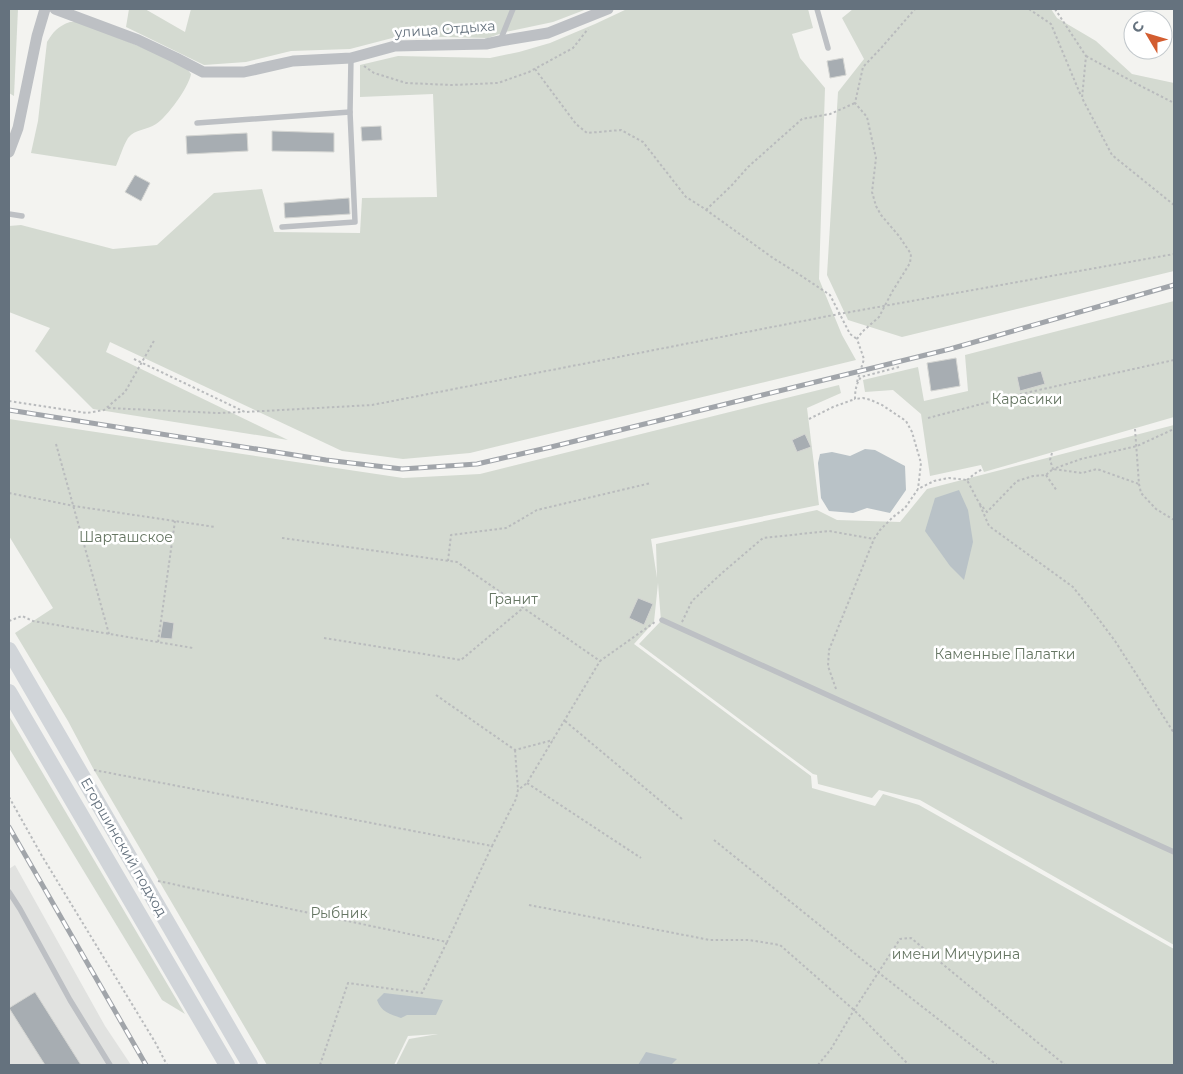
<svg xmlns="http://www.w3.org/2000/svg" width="1183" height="1074" font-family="Montserrat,sans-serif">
  <rect width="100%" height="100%" fill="#f3f3f0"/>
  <path fill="#e1e2e0" d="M 15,865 L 105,1026 L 131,1065 L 9,1065 L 9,869 Z"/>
  <g fill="#d4dad1">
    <path d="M 9,9 L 18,9 L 14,96 L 9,93 Z"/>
    <path d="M 129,9 L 145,9 L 185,32 L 191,9 L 587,9 L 553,22 L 505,32 L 488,38 L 400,36 L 350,49 L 291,51 L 246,62 L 204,65 L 126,27 Z"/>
    <path d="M 627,9 L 808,9 L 813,28 L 792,34 L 800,58 L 825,88 L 819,279 L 842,335 L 856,360 L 470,453 L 403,459 L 342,451 L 110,342 L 106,352 L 288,440 L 93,409 L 35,351 L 50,328 L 9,312 L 9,226 L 21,225 L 113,249 L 157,245 L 214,193 L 262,189 L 274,232 L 360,233 L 362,198 L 437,197 L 433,94 L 360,97 L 360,65 L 398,56 L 490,58 L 519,52 L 550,43 L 595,24 Z"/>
    <path d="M 853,9 L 1051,9 L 1057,18 L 1096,41 L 1132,74 L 1174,83 L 1174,271 L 902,337 L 848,320 L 827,275 L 838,92 L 864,59 L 842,18 Z"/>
    <path d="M 70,22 L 80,22 L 175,61 L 188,70 L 191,74 C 189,87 167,117 156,124 C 147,130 135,129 128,138 C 123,146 120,157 116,166 L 31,153 L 38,121 L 47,42 C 53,32 58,26 70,22 Z"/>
    <path d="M 1174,301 L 1174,417 L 984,472 L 981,465 L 930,476 L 921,414 L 893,390 L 865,392 L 863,380 L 918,367 L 924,401 L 968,391 L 965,355 Z"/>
    <path d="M 839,385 L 841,393 L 807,408 L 819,505 L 651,539 L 657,578 L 656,544 L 817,510 L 837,520 L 900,522 L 927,489 L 1174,425 L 1174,945 L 920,800 L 879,790 L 872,798 L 818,784 L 817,775 L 813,774 L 639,644 L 661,621 L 658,583 L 654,622 L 634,644 L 811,776 L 812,788 L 875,806 L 883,794 L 919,805 L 1174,949 L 1174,1065 L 396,1065 L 409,1039 L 438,1034 L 408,1036 L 394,1065 L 267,1065 L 94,770 L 68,721 L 15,633 L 53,608 L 9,536 L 9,419 L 403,478 L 480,474 Z"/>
    <path d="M 9,716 L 185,1014 L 162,1000 L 9,748 Z"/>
  </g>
  <g fill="#b9c2c7">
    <path d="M 865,449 L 875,450 L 905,466 L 906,490 L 890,513 L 867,508 L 853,513 L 829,511 L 821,498 L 818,463 L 820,454 L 832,452 L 850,456 Z"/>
    <path d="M 959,490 L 968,510 L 973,542 L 964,580 L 950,566 L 925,531 L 935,498 Z"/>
    <path d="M 384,993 L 443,1000 L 436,1015 L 407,1015 L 401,1018 C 390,1014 381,1012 377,1000 Z"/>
    <path d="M 646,1052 L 677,1059 L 671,1065 L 638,1065 Z"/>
  </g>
  <g fill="#a7adb2" stroke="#d4d5d2">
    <path d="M 843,58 L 846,75 L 830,78 L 827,61 Z"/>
    <path d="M 381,126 L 382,140 L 362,141 L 361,127 Z"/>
    <path d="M 272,131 L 334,133 L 334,152 L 272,151 Z"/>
    <path d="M 247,133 L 248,151 L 187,154 L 186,136 Z"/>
    <path d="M 135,175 L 150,183 L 141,201 L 125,192 Z"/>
    <path d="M 349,198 L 350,214 L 285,218 L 284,203 Z"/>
    <path d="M 956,358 L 960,386 L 931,391 L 927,363 Z"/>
    <path d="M 1041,371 L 1045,384 L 1020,391 L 1017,377 Z"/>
    <path d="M 805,434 L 811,447 L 797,452 L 792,440 Z"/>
    <path d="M 638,598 L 653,604 L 644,625 L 629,618 Z"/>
    <path d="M 163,621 L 174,623 L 172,639 L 160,638 Z"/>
    <path d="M 35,992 L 81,1065 L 45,1065 L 9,1008 Z"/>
  </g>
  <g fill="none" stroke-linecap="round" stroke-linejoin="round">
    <g stroke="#b9bbbd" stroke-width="2" stroke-dasharray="2.5 2.5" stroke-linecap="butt">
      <path d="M 1029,9 L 1051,24 L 1081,96"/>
      <path d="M 1055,9 L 1086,56 L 1082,98 L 1112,155 L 1174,205"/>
      <path d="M 1086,56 L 1135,83 L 1174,103"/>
      <path d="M 364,66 L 374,73 L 406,83 L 452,85 L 498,83 L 529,72 L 573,48 L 588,29"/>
      <path d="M 535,69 L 576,124 L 587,133 L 621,130 L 643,142 L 686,197 L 702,207 L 773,258 L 797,273 L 830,295 L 850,334 L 857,339"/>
      <path d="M 706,210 L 732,185 L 748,167 L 802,119 L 830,114 L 855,103"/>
      <path d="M 134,359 L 245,412 L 372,405 L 839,314 L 1174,254"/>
      <path d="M 899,367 L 861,377 C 856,384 855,391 855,399 L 863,398 L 871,400 L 882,405 L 906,421 L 912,432 L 921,463 L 918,489"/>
      <path d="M 857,382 L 864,359 L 857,339 L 862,332 L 879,317 L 892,292 L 910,263 L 911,254 L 899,236 L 881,215 L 876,206 L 872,192 L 876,158 L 867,117 L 855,103 L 863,67 L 882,47 L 915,9"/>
      <path d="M 9,401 L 87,413 L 104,410 L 125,392 L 155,339"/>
      <path d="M 108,408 L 218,413 L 243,412"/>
      <path d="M 928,418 L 1012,396 L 1174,360"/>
      <path d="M 809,419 L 833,407 L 855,399"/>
      <path d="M 1135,429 L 1139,484 L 1141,493 L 1156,509 L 1174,520"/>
      <path d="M 56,444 L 109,634"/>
      <path d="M 1052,453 L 1050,460 L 1053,469 L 1081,459 L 1137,446 L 1174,429"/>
      <path d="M 1046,475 L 1057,491"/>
      <path d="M 967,480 L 977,472 L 983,469"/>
      <path d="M 9,493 L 74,506 L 215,527"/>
      <path d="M 980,505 L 989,526 L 1073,587 L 1097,617 L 1115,641 L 1174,733"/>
      <path d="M 282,538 L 457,562 L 600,661 L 655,622"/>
      <path d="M 448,561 L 451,535 L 506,528 L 537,510 L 651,483"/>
      <path d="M 9,621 L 22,616 L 33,621 L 193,648"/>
      <path d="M 682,622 L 692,601 L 722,573 L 763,538 L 829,531 L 874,539"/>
      <path d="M 324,638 L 461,660 L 523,608"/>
      <path d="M 158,642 L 175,521"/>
      <path d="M 836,689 L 828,666 L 829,650 L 874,539 L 880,530 L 893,517 L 905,508 L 918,489 L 934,481 L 949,478 L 967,480 L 979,503 L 987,512 L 1017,481 L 1033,476 L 1046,475 L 1053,469 L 1082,473 L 1097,469 L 1139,484"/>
      <path d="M 436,695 L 515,750 L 553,740"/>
      <path d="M 565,721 L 682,819"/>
      <path d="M 515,750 L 518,790"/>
      <path d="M 94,770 L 492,846 L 516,799 L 518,790 L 527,783 L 600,661"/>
      <path d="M 527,783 L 641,858"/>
      <path d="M 9,797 L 42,856 L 155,1042 L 167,1065"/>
      <path d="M 714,840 L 879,973 L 997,1065"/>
      <path d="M 158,881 L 447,942 L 492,846"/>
      <path d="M 529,905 L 710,940 L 749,940 L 780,945 L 854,1010 L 909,1065"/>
      <path d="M 320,1065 L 348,983 L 422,993 L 447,942"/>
      <path d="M 818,1065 L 831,1049 L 854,1010 L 900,939 L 911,938 L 1065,1065"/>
    </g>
    <g stroke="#bdc0c4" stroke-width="5.5">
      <path d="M 817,9 L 828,48"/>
      <path d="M 500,41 L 513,9"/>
      <path d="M 197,123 L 350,112"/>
      <path d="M 9,214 L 22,216"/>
      <path d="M 282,227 L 355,222 L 350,112 L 351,58"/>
      <path d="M 662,620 L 1174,852"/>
      <path d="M 9,892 L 20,909 L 70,1000 L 110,1065"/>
    </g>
    <g stroke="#bdc0c4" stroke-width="11">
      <path d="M 55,9 L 138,40 L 176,58 L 203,72 L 244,72 L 293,61 L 351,58 L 395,46 L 486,44 L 500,41 L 548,33 L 608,9"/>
      <path d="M 9,152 L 18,128 L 37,36 L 45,9"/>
    </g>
    <g stroke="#d1d5d9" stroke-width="16">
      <path d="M 9,650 L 250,1065"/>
      <path d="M 9,692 L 227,1065"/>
    </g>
    <g stroke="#a1a5aa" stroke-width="5">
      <g id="rail">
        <path d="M 9,410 L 326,460 L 402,469 L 477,464 L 551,447 L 950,349 L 1174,285"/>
        <path d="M 9,827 L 146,1065"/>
      </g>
    </g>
    <use href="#rail" stroke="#fff" stroke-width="3" stroke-dasharray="9" stroke-linecap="butt"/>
  </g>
  <g text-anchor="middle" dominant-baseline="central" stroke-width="5" stroke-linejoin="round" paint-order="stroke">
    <g font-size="14" fill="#65727e" stroke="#fff">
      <text transform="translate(445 29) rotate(-4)">улица Отдыха</text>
      <text transform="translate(124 847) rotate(60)">Егоршинский подход</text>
    </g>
    <g font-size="14" fill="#667663" stroke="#fff">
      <text x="1027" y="399">Карасики</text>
      <text x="126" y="537">Шарташское</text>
      <text x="513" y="599">Гранит</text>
      <text x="1005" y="654">Каменные Палатки</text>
      <text x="339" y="913">Рыбник</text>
      <text x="956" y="954">имени Мичурина</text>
    </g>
  </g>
  <rect width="1183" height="1074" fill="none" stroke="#65727e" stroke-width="20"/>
  <g transform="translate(1148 35) rotate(308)"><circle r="24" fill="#ffffff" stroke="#c1c7cb"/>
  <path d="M0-4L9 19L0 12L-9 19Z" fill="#d35d30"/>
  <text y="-8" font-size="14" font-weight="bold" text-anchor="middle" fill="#65727e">С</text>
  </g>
</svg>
